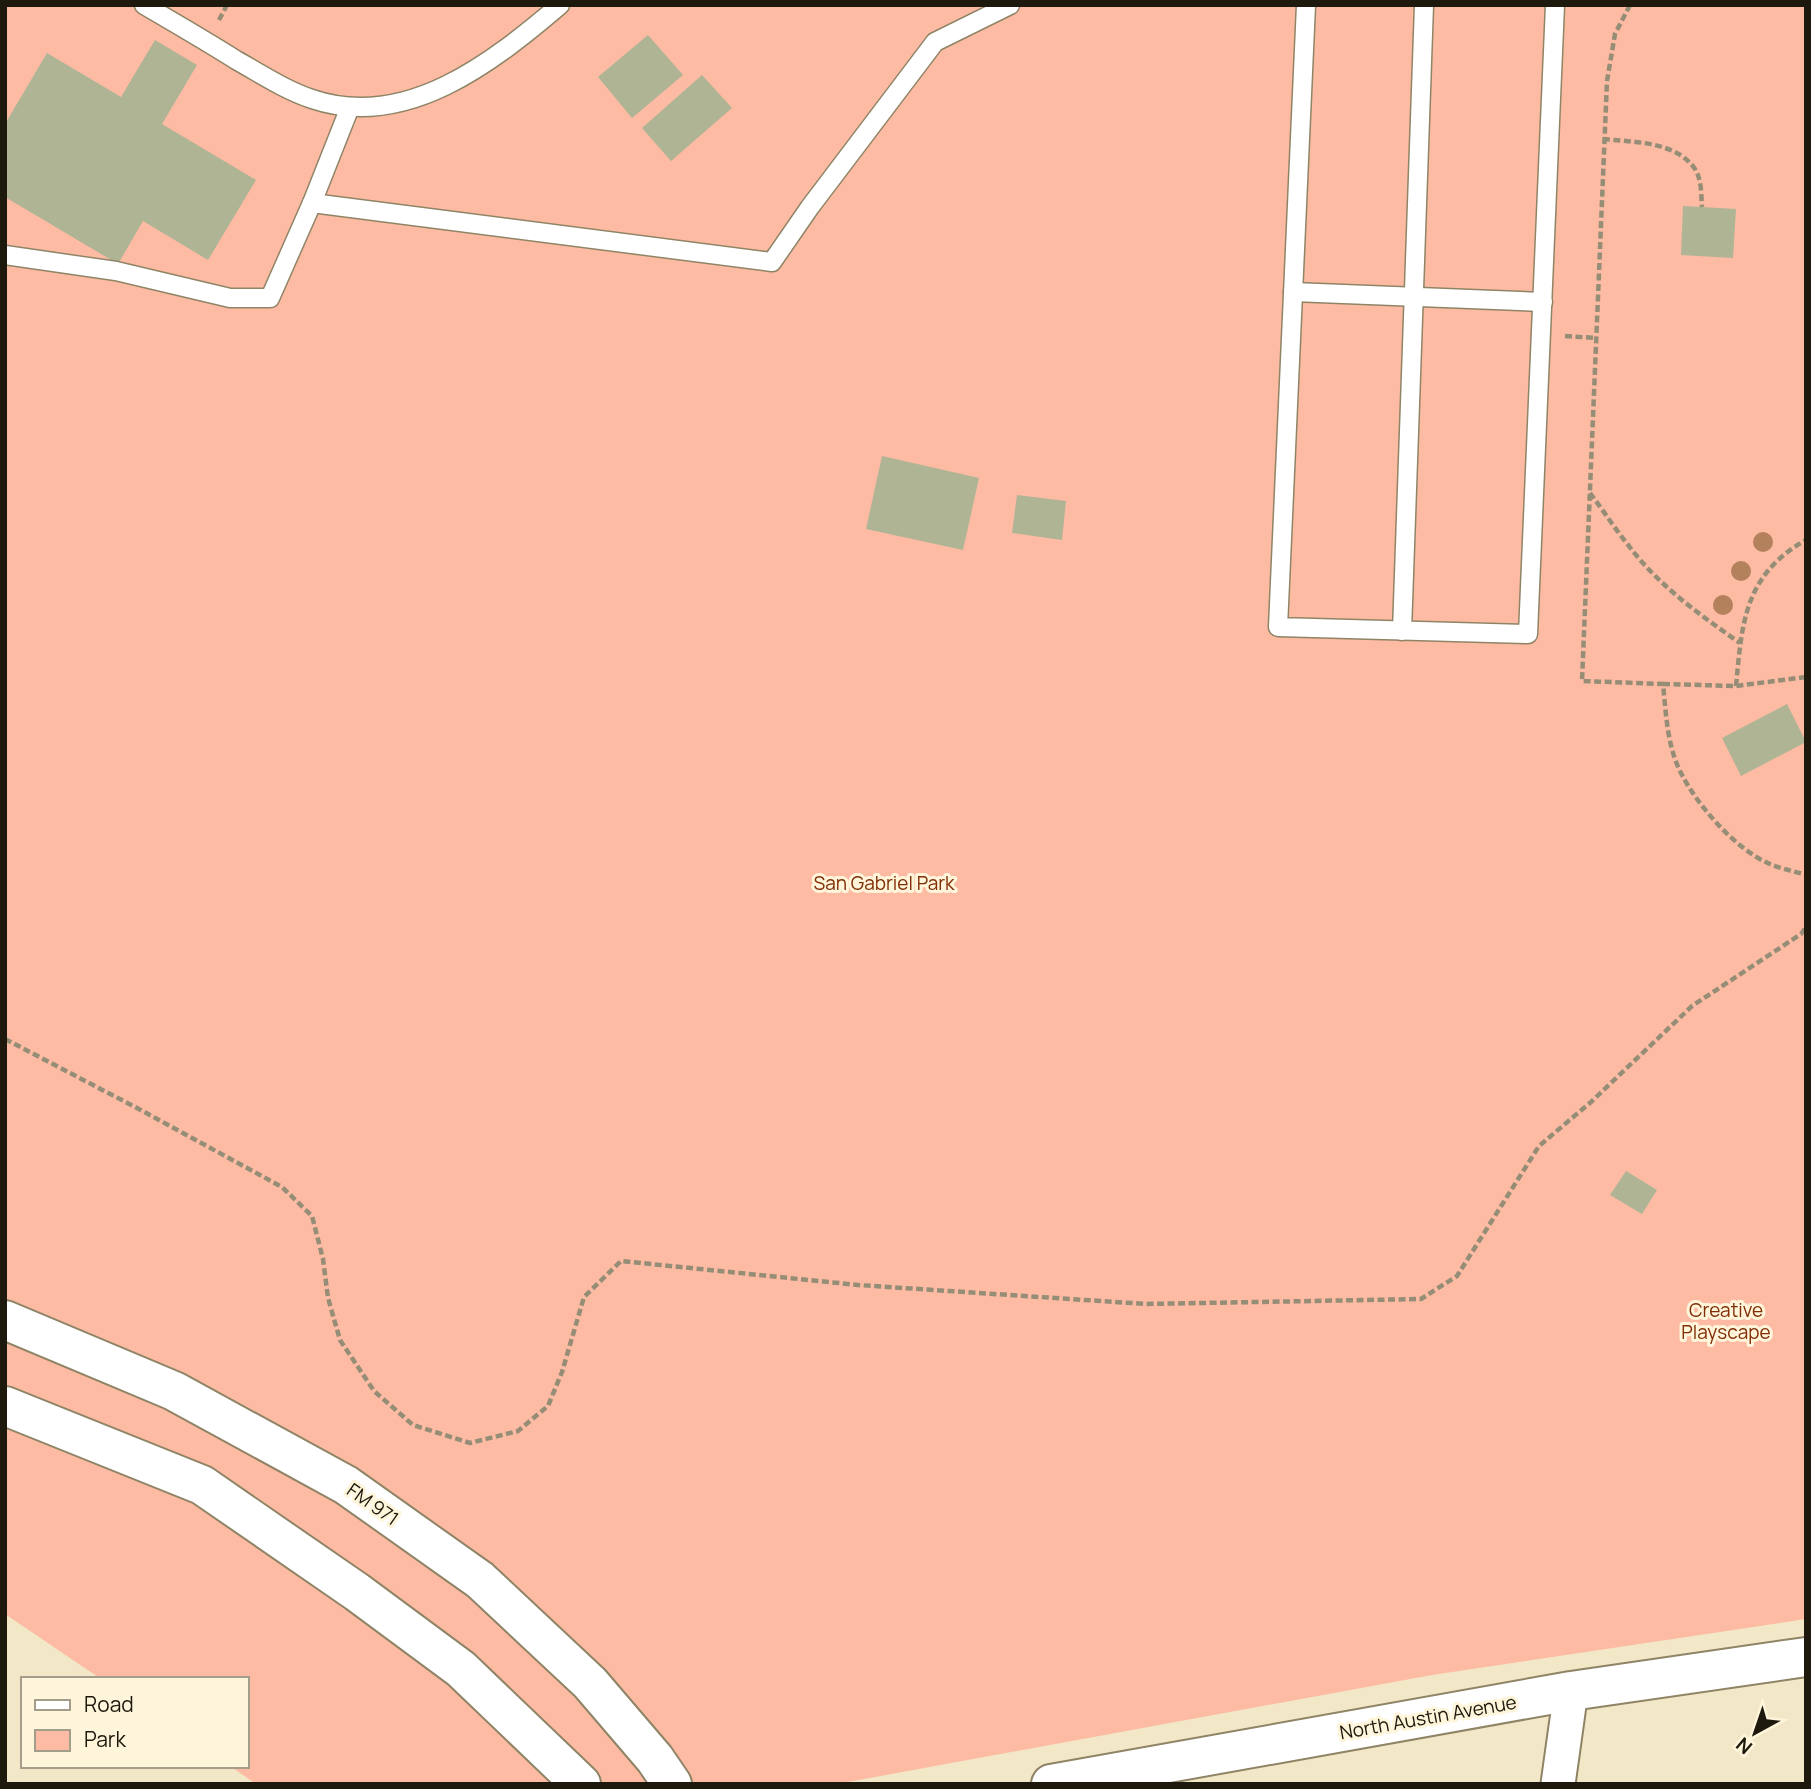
<svg xmlns="http://www.w3.org/2000/svg" width="1811" height="1789" font-family="Manrope,sans-serif">
  <rect width="100%" height="100%" fill="#f2e7c7"/>
  <path fill="#fdbba4" d="M 5,5 L 1806,5 L 1806,1619 L 1432,1675 L 837,1784 L 256,1784 L 230,1766 L 247,1766 L 247,1679 L 101,1679 L 5,1614 Z"/>
  <g fill="#aeb494">
    <path d="M 648,35 L 683,75 L 632,118 L 598,77 Z"/>
    <path d="M 155,40 L 197,65 L 162,124 L 256,180 L 208,260 L 143,221 L 118,264 L 5,197 L 5,124 L 47,53 L 121,97 Z"/>
    <path d="M 702,75 L 732,108 L 671,161 L 642,128 Z"/>
    <path d="M 1683,206 L 1736,209 L 1733,258 L 1681,255 Z"/>
    <path d="M 882,456 L 979,478 L 963,550 L 866,529 Z"/>
    <path d="M 1017,495 L 1066,501 L 1062,540 L 1012,533 Z"/>
    <path d="M 1787,704 L 1806,742 L 1741,776 L 1722,738 Z"/>
    <path d="M 1626,1171 L 1657,1190 L 1642,1214 L 1610,1195 Z"/>
  </g>
  <g fill="none" stroke-linecap="round" stroke-linejoin="round">
    <g stroke="#8f8466" stroke-width="21">
      <g id="lane">
        <path d="M 144,5 C 175,23 206,41 236,60 C 261,74 285,90 312,99 C 406,131 493,62 560,5"/>
        <path d="M 1306,5 L 1278,627 L 1528,634 L 1555,5"/>
        <path d="M 312,203 L 772,262 L 810,207 L 935,42 L 1010,5"/>
        <path d="M 5,255 L 116,271 L 230,298 L 270,298 L 312,203 L 350,107"/>
        <path d="M 1293,292 L 1543,302"/>
        <path d="M 1402,631 L 1424,5"/>
      </g>
    </g>
    <g stroke="#8f8466" stroke-width="37">
      <path id="street" d="M 1558,1784 L 1571,1691"/>
    </g>
    <g stroke="#8f8466" stroke-width="42">
      <g id="secondary">
        <path d="M 5,1320 L 174,1391 L 346,1485 L 480,1580 L 590,1683 L 655,1759 L 672,1784"/>
        <path d="M 5,1406 L 202,1485 L 357,1592 L 461,1669 L 581,1784"/>
        <path d="M 1051,1784 L 1571,1691 L 1806,1657"/>
      </g>
    </g>
    <g stroke="#958d76" stroke-width="4.5" stroke-dasharray="7 3.5" stroke-linecap="butt">
      <path d="M 1630,5 L 1615,34 L 1607,81 L 1582,681 L 1663,684 C 1666,713 1667,746 1681,773 C 1697,805 1736,850 1770,864 C 1781,869 1794,871 1806,875"/>
      <path d="M 219,20 L 227,5"/>
      <path d="M 1603,139 C 1632,142 1676,141 1695,169 C 1702,180 1701,195 1702,207"/>
      <path d="M 1565,336 L 1596,338"/>
      <path d="M 1590,493 C 1603,510 1615,529 1629,546 C 1658,585 1700,615 1740,643"/>
      <path d="M 1663,684 L 1736,686 L 1806,677"/>
      <path d="M 1736,686 C 1742,623 1744,575 1806,540"/>
      <path d="M 5,1039 L 137,1108 L 282,1187 L 312,1216 L 323,1259 L 328,1298 L 340,1340 L 374,1391 L 413,1425 L 470,1443 L 518,1431 L 548,1406 L 562,1372 L 584,1297 L 621,1261 L 858,1285 L 1146,1304 L 1421,1299 L 1457,1276 L 1539,1146 L 1591,1102 L 1692,1006 L 1801,934 L 1806,927"/>
    </g>
    <use href="#lane" stroke="#fff" stroke-width="18"/>
    <use href="#street" stroke="#fff" stroke-width="33"/>
    <use href="#secondary" stroke="#fff" stroke-width="38"/>
  </g>
  <g fill="#b4815d">
    <circle cx="1763" cy="542" r="10"/>
    <circle cx="1741" cy="571" r="10"/>
    <circle cx="1723" cy="605" r="10"/>
  </g>
  <g text-anchor="middle" dominant-baseline="central" stroke-width="6" stroke-linejoin="round" paint-order="stroke">
    <g font-size="19" fill="#812d06" stroke="#fef5db">
      <text x="884" y="883">San Gabriel Park</text>
      <text x="1726" y="1310">Creative<tspan x="1726" dy="22">Playscape</tspan></text>
    </g>
    <g font-size="19" fill="#1d190d" stroke="#fef5db">
      <text transform="translate(373 1504) rotate(35)">FM 971</text>
      <text transform="translate(1428 1717) rotate(-10)">North Austin Avenue</text>
    </g>
  </g>
  <rect width="1811" height="1789" fill="none" stroke="#1d190d" stroke-width="14"/>
  <rect x="21" y="1677" width="228" height="91" fill="#fef5db" stroke="#a49d89" stroke-width="2"/>
  <rect x="35" y="1700" width="35" height="10" fill="#ffffff" stroke="#a49d89" stroke-width="2"/>
  <text x="84" y="1712" font-size="21" fill="#1d190d">Road</text>
  <rect x="35" y="1730" width="35" height="21" fill="#fdbba4" stroke="#a49d89" stroke-width="2"/>
  <text x="84" y="1747" font-size="21" fill="#1d190d">Park</text>
  <g transform="translate(1755 1733) rotate(220)" stroke="#fef5db" stroke-width="5" paint-order="stroke">
  <path d="M0-5L12 26L0 18L-12 26Z" fill="#1d190d"/>
  <text y="-10" font-size="19" font-weight="bold" text-anchor="middle" fill="#1d190d">N</text>
  </g>
</svg>
